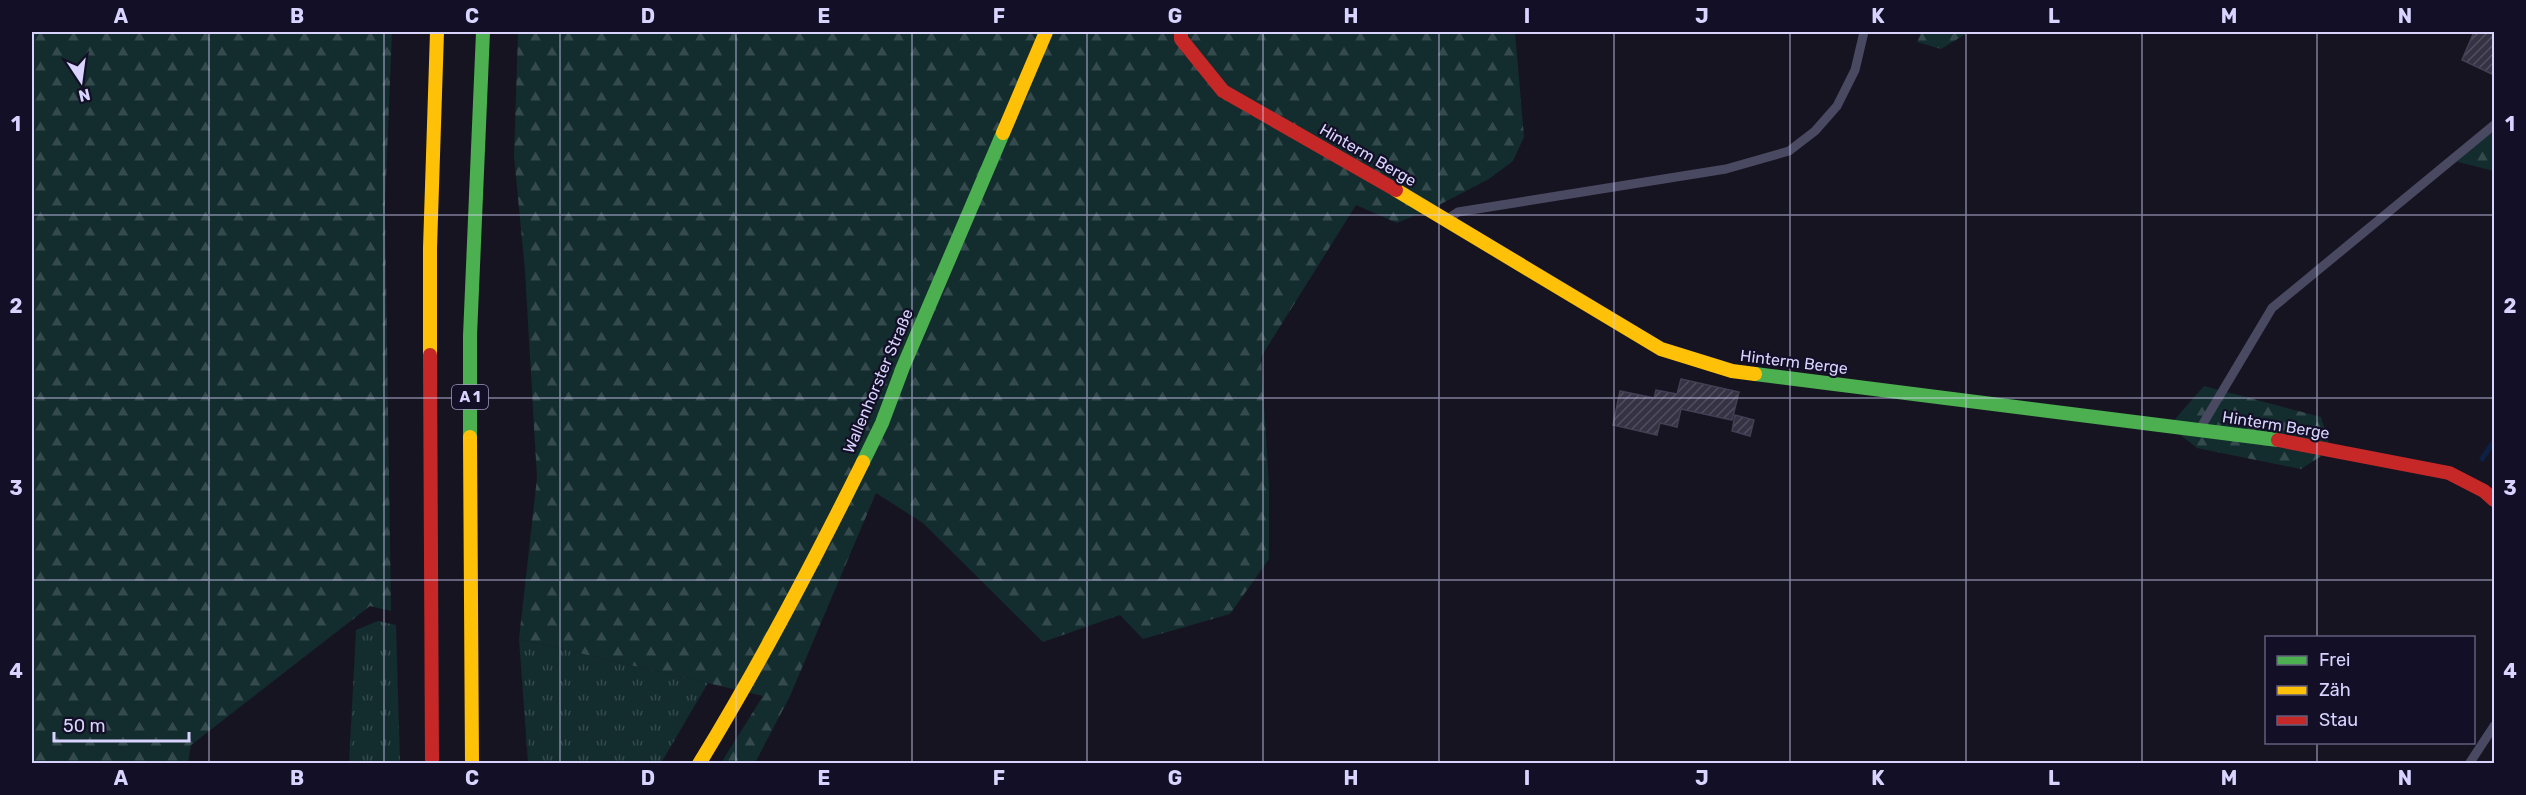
<svg xmlns="http://www.w3.org/2000/svg" width="2526" height="795" font-family="Rubik,sans-serif">
  <defs>
    <pattern id="grass-tufts" width="24" height="20" patternUnits="userSpaceOnUse" patternTransform="scale(1.5)"><rect width="24" height="20" fill="#132c2d"/><path d="M3 7l-1-3M5 7V3M7 7l1-3M15 17l-1-3M17 17v-4M19 17l1-3" fill="none" stroke="#354a4c"/></pattern>
    <pattern id="forest-firs" width="22" height="20" patternUnits="userSpaceOnUse" patternTransform="scale(1.5)"><rect width="22" height="20" fill="#132c2d"/><path d="M5 1l3.5 6h-7zM16 11l3.5 6h-7z" fill="#354a4c"/></pattern>
    <pattern id="building-hatch" width="6" height="6" patternUnits="userSpaceOnUse" patternTransform="scale(1.5)"><rect width="6" height="6" fill="#343243"/><path d="M-1 1l2-2M0 6l6-6M5 7l2-2" fill="none" stroke="#514f5f"/></pattern>
  </defs>
  <rect width="100%" height="100%" fill="#161421"/>
  <g fill="url(#grass-tufts)">
    <path d="M 378,621 L 396,625 L 400,763 L 349,763 L 356,630 Z"/>
    <path d="M 519,639 L 708,683 L 661,763 L 528,763 Z"/>
  </g>
  <g fill="url(#forest-firs)">
    <path d="M 32,32 L 392,32 L 385,205 L 391,611 L 370,606 L 191,745 L 188,763 L 32,763 Z"/>
    <path d="M 518,32 L 1515,32 L 1524,137 L 1513,161 L 1489,179 L 1439,205 L 1397,223 L 1356,205 L 1261,357 L 1269,484 L 1269,559 L 1230,614 L 1143,639 L 1120,615 L 1043,642 L 923,523 L 876,493 L 790,696 L 755,763 L 721,763 L 763,696 L 519,639 L 537,478 L 525,271 L 514,156 Z"/>
    <path d="M 1922,32 L 1969,32 L 1941,49 L 1917,42 Z"/>
    <path d="M 2486,132 L 2494,134 L 2494,171 L 2450,160 Z"/>
    <path d="M 2204,386 L 2321,417 L 2331,450 L 2301,469 L 2197,448 L 2169,426 Z"/>
  </g>
  <g fill="none" stroke-linecap="round" stroke-linejoin="round">
    <path stroke="#0d2144" stroke-width="5" d="M 2482,459 L 2494,441"/>
  </g>
  <g fill="url(#building-hatch)" stroke="#433f54" stroke-width="1.5">
    <path d="M 2474,32 L 2488,32 L 2494,34 L 2494,75 L 2462,60 Z"/>
    <path d="M 1681,379 L 1739,392 L 1732,420 L 1681,409 L 1677,427 L 1660,423 L 1657,435 L 1613,425 L 1620,391 L 1654,398 L 1656,390 L 1677,394 Z"/>
    <path d="M 1735,415 L 1754,420 L 1750,436 L 1732,431 Z"/>
  </g>
  <g fill="none" stroke-linecap="round" stroke-linejoin="round">
    <g stroke="#4a4962" stroke-width="9">
      <path d="M 1449,218 L 1458,212 L 1726,169 L 1789,151 L 1815,131 L 1837,106 L 1855,70 L 1864,32"/>
      <path d="M 2201,427 L 2272,308 L 2494,125"/>
      <path d="M 2469,764 L 2494,726"/>
    </g>
    <g stroke="#4caf50" stroke-width="14">
      <path d="M 1755,374 L 2278,440"/>
      <path d="M 470,437 L 470,336 L 483,32"/>
      <path d="M 863,462 L 882,423 L 903,367 L 1003,133"/>
    </g>
    <g stroke="#ffc107" stroke-width="14">
      <path d="M 1003,133 L 1046,32"/>
      <path d="M 1396,190 L 1661,349 L 1732,371 L 1755,374"/>
      <path d="M 430,355 L 430,248 L 437,32"/>
      <path d="M 470,437 L 472,764"/>
      <path d="M 699,764 C 759,666 812,565 863,462"/>
    </g>
    <g stroke="#c62828" stroke-width="14">
      <path d="M 1181,32 L 1181,39 L 1223,91 L 1396,190"/>
      <path d="M 430,355 L 432,764"/>
      <path d="M 2278,440 L 2449,473 L 2484,491 L 2494,500"/>
    </g>
  </g>
  <path fill="none" stroke="#d9d4ff" stroke-width="1.5" stroke-opacity="0.55" d="M 209,32 L 209,764M 384,32 L 384,764M 560,32 L 560,764M 736,32 L 736,764M 912,32 L 912,764M 1087,32 L 1087,764M 1263,32 L 1263,764M 1439,32 L 1439,764M 1614,32 L 1614,764M 1790,32 L 1790,764M 1966,32 L 1966,764M 2142,32 L 2142,764M 2317,32 L 2317,638M 32,215 L 2494,215M 32,398 L 2494,398M 32,580 L 2494,580M 2317,742 L 2317,764"/>
  <g text-anchor="middle" dominant-baseline="central" stroke-width="4.5" stroke-linejoin="round" paint-order="stroke">
    <rect fill="#130f26" stroke="#9e99be" stroke-width="1.5" x="452" y="385" width="36" height="24" rx="4.5"/>
    <g font-size="15" font-weight="bold" fill="#d9d4ff">
      <text x="470" y="397">A 1</text>
    </g>
    <g font-size="16" fill="#d9d4ff" stroke="#130f26">
      <text transform="translate(1368 155) rotate(30)">Hinterm Berge</text>
      <text transform="translate(1794 362) rotate(7)">Hinterm Berge</text>
      <text transform="translate(878 381) rotate(-67)">Wallenhorster Straße</text>
      <text transform="translate(2276 425) rotate(9)">Hinterm Berge</text>
    </g>
  </g>
  <rect width="2526" height="795" fill="none" stroke="#130f26" stroke-width="66"/>
  <rect x="2265" y="636" width="210" height="108" fill="#130f26" stroke="#625e7d" stroke-width="1.5"/>
  <rect x="2277" y="656" width="30" height="9" fill="#4caf50" stroke="#625e7d" stroke-width="1.5"/>
  <text x="2319" y="666" font-size="18" fill="#d9d4ff">Frei</text>
  <rect x="2277" y="686" width="30" height="9" fill="#ffc107" stroke="#625e7d" stroke-width="1.5"/>
  <text x="2319" y="696" font-size="18" fill="#d9d4ff">Zäh</text>
  <rect x="2277" y="716" width="30" height="9" fill="#c62828" stroke="#625e7d" stroke-width="1.5"/>
  <text x="2319" y="726" font-size="18" fill="#d9d4ff">Stau</text>
  <g transform="translate(81 81) rotate(167)" stroke="#130f26" stroke-width="4.5" paint-order="stroke">
  <path d="M0-4.5L10 22L0 15L-10 22Z" fill="#d9d4ff"/>
  <text y="-9" font-size="16" font-weight="bold" text-anchor="middle" fill="#d9d4ff">N</text>
  </g>
  <path d="M54 732v9h135v-9" fill="none" stroke="#d9d4ff" stroke-width="3"/>
  <text x="63" y="732" font-size="18" fill="#d9d4ff" stroke="#130f26" stroke-width="4.5" paint-order="stroke">50 m</text>
  <rect x="33" y="33" width="2460" height="729" fill="none" stroke="#d9d4ff" stroke-width="2"/>
  <g font-size="20" text-anchor="middle" font-weight="bold" fill="#d9d4ff">
    <text x="121" y="23">A</text>
    <text x="297" y="23">B</text>
    <text x="472" y="23">C</text>
    <text x="648" y="23">D</text>
    <text x="824" y="23">E</text>
    <text x="999" y="23">F</text>
    <text x="1175" y="23">G</text>
    <text x="1351" y="23">H</text>
    <text x="1527" y="23">I</text>
    <text x="1702" y="23">J</text>
    <text x="1878" y="23">K</text>
    <text x="2054" y="23">L</text>
    <text x="2229" y="23">M</text>
    <text x="2405" y="23">N</text>
    <text x="16" y="131">1</text>
    <text x="2510" y="131">1</text>
    <text x="16" y="313">2</text>
    <text x="2510" y="313">2</text>
    <text x="16" y="495">3</text>
    <text x="2510" y="495">3</text>
    <text x="16" y="678">4</text>
    <text x="2510" y="678">4</text>
    <text x="121" y="785">A</text>
    <text x="297" y="785">B</text>
    <text x="472" y="785">C</text>
    <text x="648" y="785">D</text>
    <text x="824" y="785">E</text>
    <text x="999" y="785">F</text>
    <text x="1175" y="785">G</text>
    <text x="1351" y="785">H</text>
    <text x="1527" y="785">I</text>
    <text x="1702" y="785">J</text>
    <text x="1878" y="785">K</text>
    <text x="2054" y="785">L</text>
    <text x="2229" y="785">M</text>
    <text x="2405" y="785">N</text>
  </g>
</svg>
